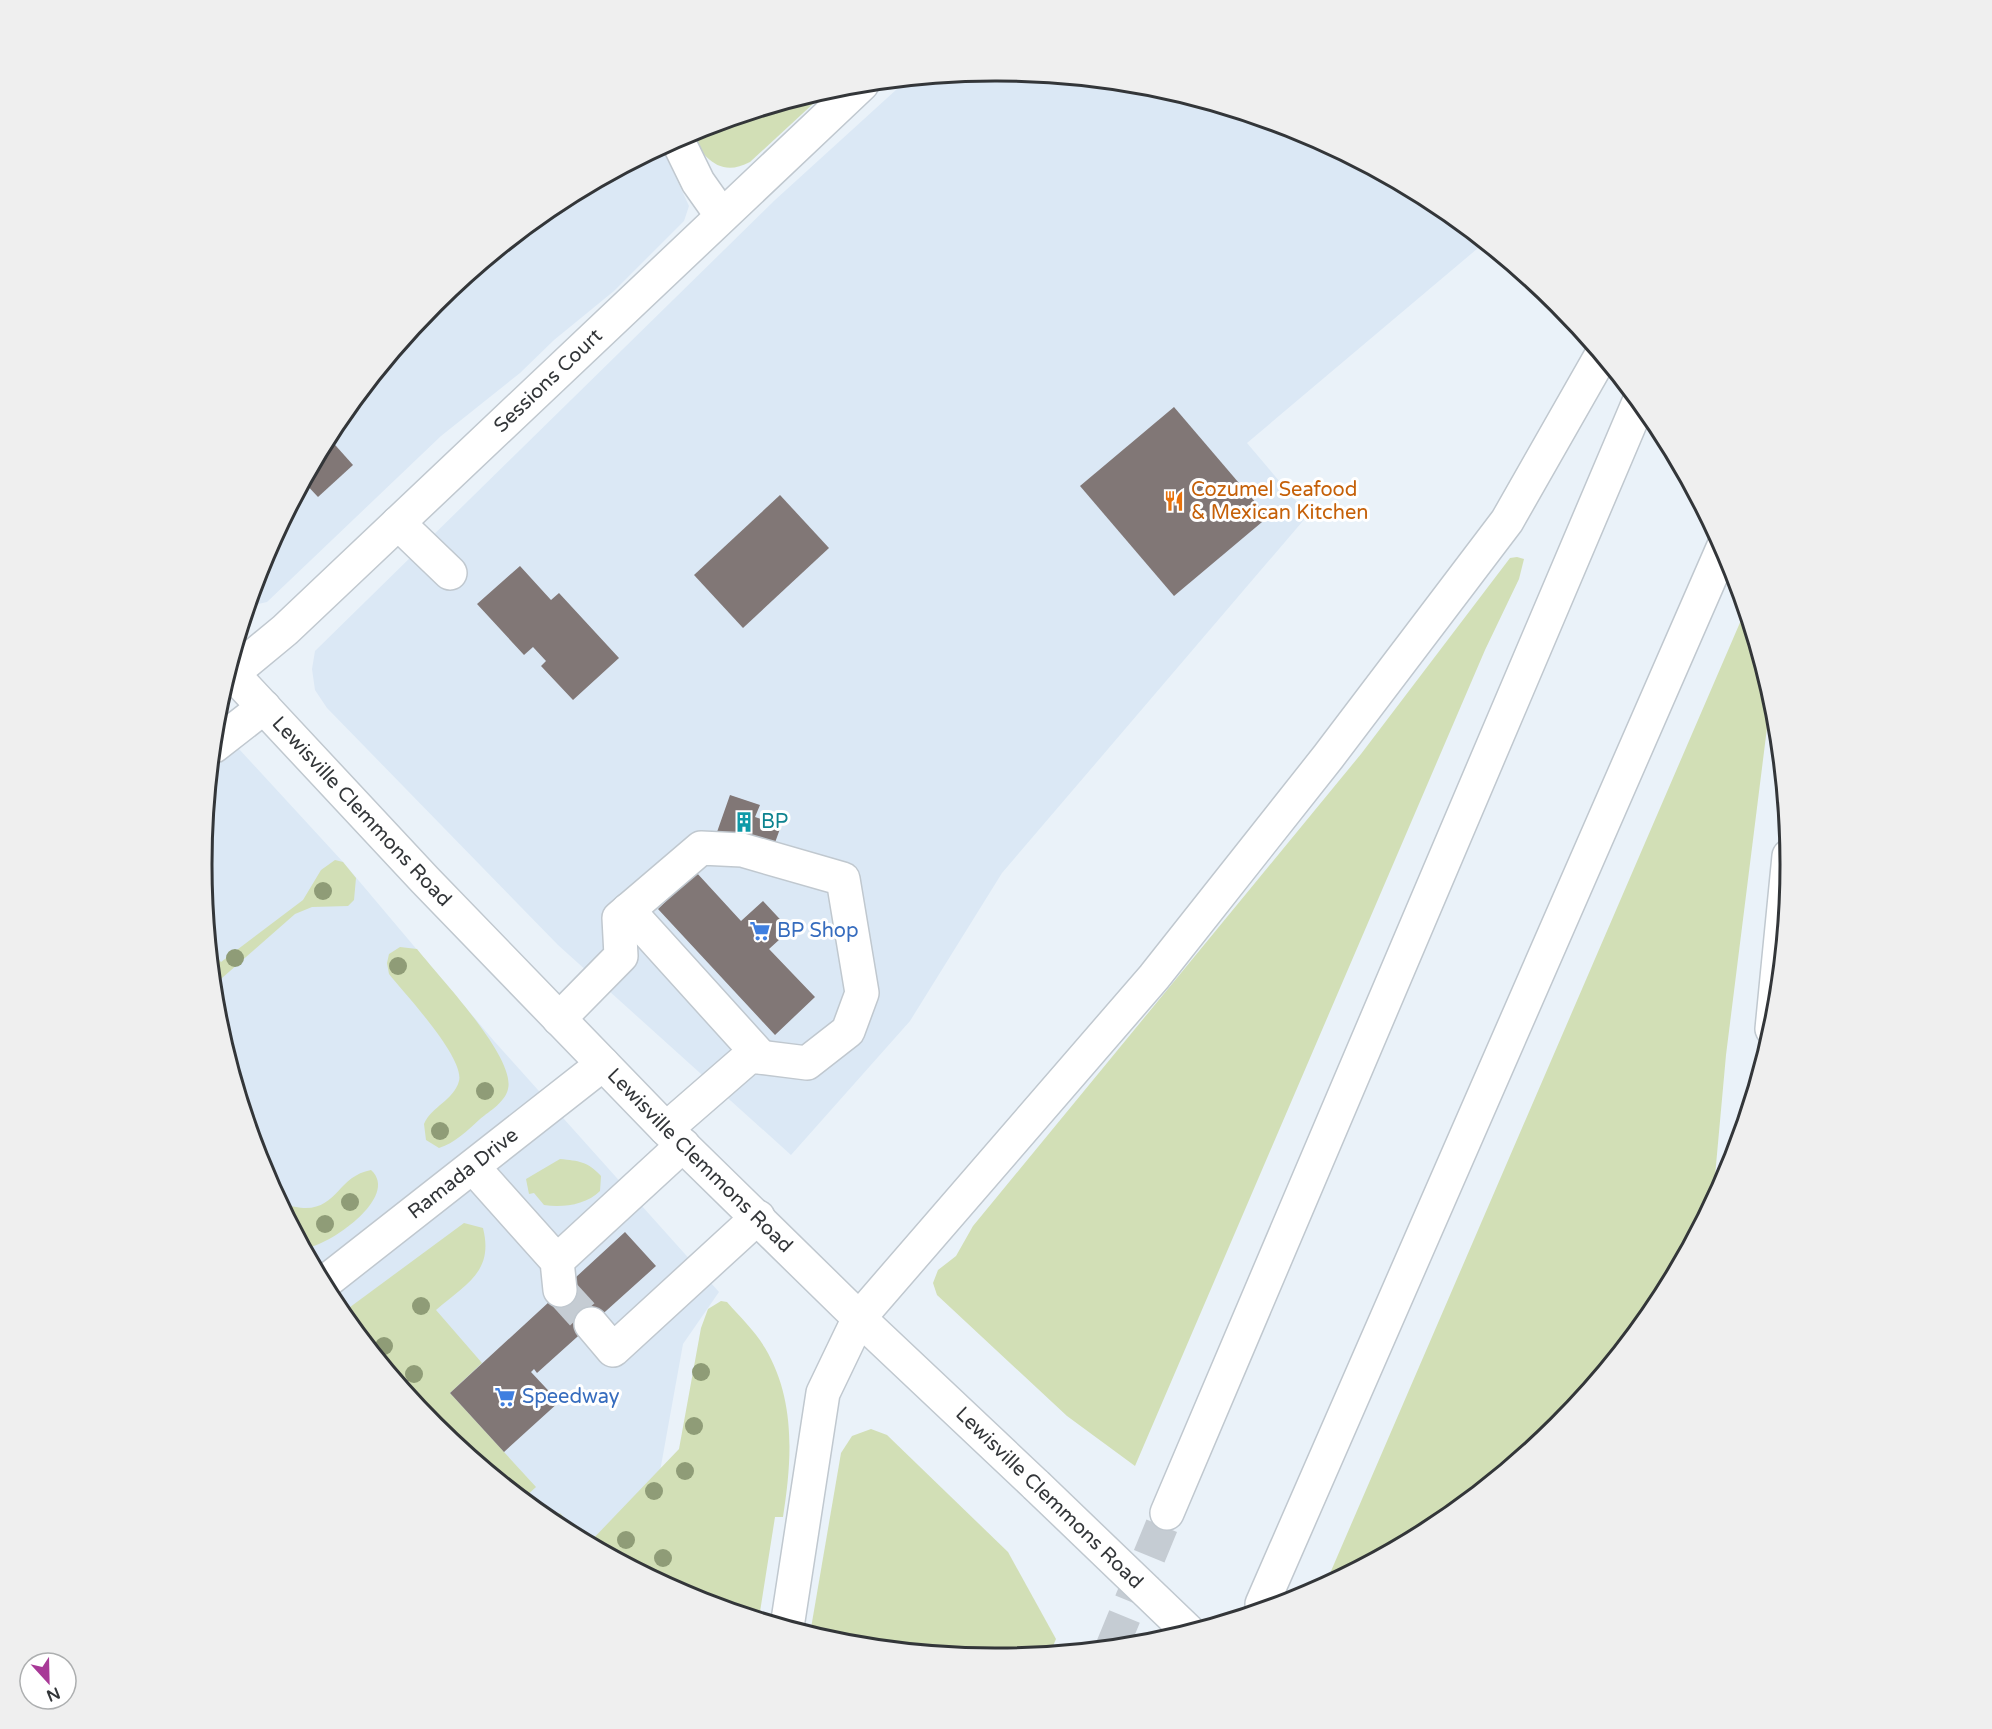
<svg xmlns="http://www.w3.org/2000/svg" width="1992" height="1729" font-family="'Varela Round',sans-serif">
  <rect width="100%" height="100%" fill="#eaf2f9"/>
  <g fill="#dbe8f5">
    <path d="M 996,71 L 1151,86 L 1300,131 L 1437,205 L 1484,243 L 1247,443 L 1308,515 L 1002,873 L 910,1021 L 791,1155 L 558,945 L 327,708 L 315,690 L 312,669 L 315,651 L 775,200 L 908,79 Z"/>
    <path d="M 662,147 L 689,206 L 684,221 L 614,291 L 554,340 L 520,373 L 441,436 L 267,602 L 249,606 L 263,560 L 336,423 L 435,303 L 555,204 Z"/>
    <path d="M 216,724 L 343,862 L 494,1041 L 719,1292 L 683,1344 L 642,1571 L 555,1524 L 434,1426 L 336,1305 L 262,1168 L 217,1019 L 202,864 Z"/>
  </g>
  <g fill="#d2dfb6">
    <path d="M 828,90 L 750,162 C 720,178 703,158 690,132 Z"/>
    <path d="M 1517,557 L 1524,559 L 1519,579 L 1485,650 L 1135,1466 L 1067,1416 L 937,1295 L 933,1283 L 938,1270 L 956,1256 L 973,1226 L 1361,754 L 1510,558 Z"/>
    <path d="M 1745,611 L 1771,696 L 1726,1055 L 1713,1198 L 1656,1306 L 1557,1426 L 1437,1525 L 1325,1585 Z"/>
    <path d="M 335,860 L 343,862 L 356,878 L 354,900 L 348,906 L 312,907 L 295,914 L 214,985 L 210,949 L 221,962 L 303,900 L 321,870 Z"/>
    <path d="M 400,947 L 417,949 C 438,976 516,1057 508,1089 C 505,1102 490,1111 480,1119 C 468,1130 455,1143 439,1148 L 426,1140 L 424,1124 C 431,1107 454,1100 459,1081 C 465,1058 405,994 389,974 L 387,963 L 389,954 Z"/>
    <path d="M 560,1159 C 579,1161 587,1161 601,1176 L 600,1191 C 586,1205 562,1208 544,1205 L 534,1193 L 529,1194 L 526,1179 Z"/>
    <path d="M 371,1170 C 401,1197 327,1247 305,1248 L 281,1203 C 338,1223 332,1177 371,1170 Z"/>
    <path d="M 464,1223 L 483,1228 C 494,1272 466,1284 436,1310 L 482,1363 L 450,1393 L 536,1487 L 523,1499 L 434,1426 L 342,1313 Z"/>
    <path d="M 721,1301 L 727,1302 C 740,1317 755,1331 765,1348 C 796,1400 792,1460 783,1517 L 775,1517 L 759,1618 L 692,1598 L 589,1543 L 679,1449 L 701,1328 L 708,1309 Z"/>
    <path d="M 871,1429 L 887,1435 L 1008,1552 L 1056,1639 L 1050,1653 L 996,1658 L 841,1643 L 810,1634 L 841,1453 L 852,1436 Z"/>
    <path d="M 560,1513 L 585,1541 L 551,1521 Z"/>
  </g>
  <g fill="#817776">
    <path d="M 479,266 L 481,269 L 460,288 L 457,285 Z"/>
    <path d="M 1174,407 L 1268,517 L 1174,596 L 1080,486 Z"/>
    <path d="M 328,437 L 353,465 L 318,497 L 304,482 Z"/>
    <path d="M 780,495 L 829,548 L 743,628 L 694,575 Z"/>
    <path d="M 520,566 L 551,600 L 559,593 L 619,658 L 573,700 L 541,666 L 546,661 L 533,647 L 524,655 L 477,604 Z"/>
    <path d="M 730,795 L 760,805 L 755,817 L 781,826 L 772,851 L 717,832 Z"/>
    <path d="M 696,872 L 741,921 L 763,901 L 790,930 L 769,949 L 815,997 L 775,1035 L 658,909 Z"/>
    <path d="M 625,1232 L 656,1266 L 537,1373 L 534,1369 L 531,1372 L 559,1402 L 504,1452 L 450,1393 Z"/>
  </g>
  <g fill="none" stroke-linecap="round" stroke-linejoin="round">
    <path stroke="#c5ccd3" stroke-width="33" stroke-dasharray="33 16" stroke-linecap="butt" d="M 560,1290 L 591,1324"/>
    <path stroke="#c5ccd3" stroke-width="33" stroke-dasharray="33 16" stroke-linecap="butt" d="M 1112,1647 L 1167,1513"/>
    <g stroke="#c0c8cf" stroke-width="36">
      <g id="minor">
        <path d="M 677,139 L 698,182 L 722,216"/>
        <path d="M 398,523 L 450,573"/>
        <path id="s1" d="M 233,673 L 285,630 L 862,84"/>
        <path d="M 214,746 L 264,707"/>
        <path d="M 628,910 L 761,1057"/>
        <path d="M 559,1019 L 621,956 L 619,918 L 701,848 L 742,850 L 843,879 L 862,993 L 848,1031 L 807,1063 L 750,1056 L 666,1129"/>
        <path d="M 473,1167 L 557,1261 L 560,1290"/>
        <path d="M 557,1261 L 683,1145"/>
        <path id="s2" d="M 324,1283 L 603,1064"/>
        <path d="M 591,1324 L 613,1350 L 758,1217"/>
      </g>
    </g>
    <g stroke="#c0c8cf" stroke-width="36">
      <g id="major">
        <path id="s3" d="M 229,670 L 425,880 L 666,1129 L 859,1318 L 1036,1485"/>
      </g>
    </g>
    <g stroke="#c0c8cf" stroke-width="36">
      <g id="highway">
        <path d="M 1772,1029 L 1789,856"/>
        <path d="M 1167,1513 L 1639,402"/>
        <path d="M 1262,1604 L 1723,548"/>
        <path d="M 787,1627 L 823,1393 L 859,1318 L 1154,977 L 1328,757 L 1507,521 L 1601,356"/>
      </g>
    </g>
    <use href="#minor" stroke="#fff" stroke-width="33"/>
    <use href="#major" stroke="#fff" stroke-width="33"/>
    <use href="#highway" stroke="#fff" stroke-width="33"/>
    <g stroke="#c0c8cf" stroke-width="36" stroke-linecap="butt">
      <path id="major-bridge" d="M 1036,1485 L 1189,1632"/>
    </g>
    <use href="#major-bridge" stroke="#fff" stroke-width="33"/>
  </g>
  <g fill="#8f9c77">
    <circle cx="323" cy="891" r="9"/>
    <circle cx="235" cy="958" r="9"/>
    <circle cx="398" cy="966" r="9"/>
    <circle cx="485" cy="1091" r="9"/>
    <circle cx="440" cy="1131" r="9"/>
    <circle cx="350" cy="1202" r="9"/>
    <circle cx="325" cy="1224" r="9"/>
    <circle cx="421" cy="1306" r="9"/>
    <circle cx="384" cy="1346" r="9"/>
    <circle cx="701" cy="1372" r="9"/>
    <circle cx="414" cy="1374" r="9"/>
    <circle cx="694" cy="1426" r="9"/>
    <circle cx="685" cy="1471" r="9"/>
    <circle cx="654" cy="1491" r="9"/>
    <circle cx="626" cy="1540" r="9"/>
    <circle cx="663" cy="1558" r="9"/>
  </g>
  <defs>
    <g id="restaurant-bare" transform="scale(1.62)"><path d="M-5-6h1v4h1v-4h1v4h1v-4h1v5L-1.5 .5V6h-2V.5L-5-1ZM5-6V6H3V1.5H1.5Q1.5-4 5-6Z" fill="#e8710a" stroke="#fff" stroke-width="2.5" paint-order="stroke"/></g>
    <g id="building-bare" transform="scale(1.62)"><path d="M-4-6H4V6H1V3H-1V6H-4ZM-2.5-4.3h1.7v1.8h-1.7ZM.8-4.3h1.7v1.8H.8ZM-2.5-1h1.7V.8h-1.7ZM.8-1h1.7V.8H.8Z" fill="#0f9aa8" stroke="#fff" stroke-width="2.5" paint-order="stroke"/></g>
    <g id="supermarket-bare" transform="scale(1.62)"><path d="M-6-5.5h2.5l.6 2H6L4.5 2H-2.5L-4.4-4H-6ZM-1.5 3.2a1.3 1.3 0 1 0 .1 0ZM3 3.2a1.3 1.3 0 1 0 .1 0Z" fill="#3f7fe0" stroke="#fff" stroke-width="2.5" paint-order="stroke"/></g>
  </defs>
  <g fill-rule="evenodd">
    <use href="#restaurant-bare" x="1174" y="501"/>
    <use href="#building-bare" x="744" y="822"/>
    <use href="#supermarket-bare" x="760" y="931"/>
    <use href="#supermarket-bare" x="505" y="1397"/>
  </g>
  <g text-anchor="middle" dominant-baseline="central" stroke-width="6" stroke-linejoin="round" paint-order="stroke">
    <g font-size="20" fill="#333639" stroke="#fff">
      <text stroke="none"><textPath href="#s1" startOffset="430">Sessions Court</textPath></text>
      <text stroke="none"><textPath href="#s3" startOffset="194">Lewisville Clemmons Road</textPath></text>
      <text stroke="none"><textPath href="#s3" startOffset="680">Lewisville Clemmons Road</textPath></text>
      <text stroke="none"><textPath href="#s2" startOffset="177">Ramada Drive</textPath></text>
      <text transform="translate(1049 1498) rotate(44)">Lewisville Clemmons Road</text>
    </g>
    <g font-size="20" fill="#c56008" stroke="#fff" text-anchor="start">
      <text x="1191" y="490">Cozumel Seafood<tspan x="1191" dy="23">&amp; Mexican Kitchen</tspan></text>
    </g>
    <g font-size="20" fill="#0d838f" stroke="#fff" text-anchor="start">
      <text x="761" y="822">BP</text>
    </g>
    <g font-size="20" fill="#366cbe" stroke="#fff" text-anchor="start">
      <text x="777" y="931">BP Shop</text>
      <text x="522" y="1397">Speedway</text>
    </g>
  </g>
  <path d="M0 0H1992V1729H0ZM995 81H997A783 783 0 0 1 1780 864V865A783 783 0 0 1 997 1648H995A783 783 0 0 1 212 865V864A783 783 0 0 1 995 81Z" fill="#efefef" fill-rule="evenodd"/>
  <path fill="none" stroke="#333639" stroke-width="3" d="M995 81H997A783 783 0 0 1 1780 864V865A783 783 0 0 1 997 1648H995A783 783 0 0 1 212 865V864A783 783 0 0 1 995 81Z"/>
  <g transform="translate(48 1681) rotate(158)"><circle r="28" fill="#ffffff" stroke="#adafb0" stroke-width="1.5"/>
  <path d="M0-4.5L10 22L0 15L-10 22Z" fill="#a83997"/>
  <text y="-9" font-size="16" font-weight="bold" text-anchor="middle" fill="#333639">N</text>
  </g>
</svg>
